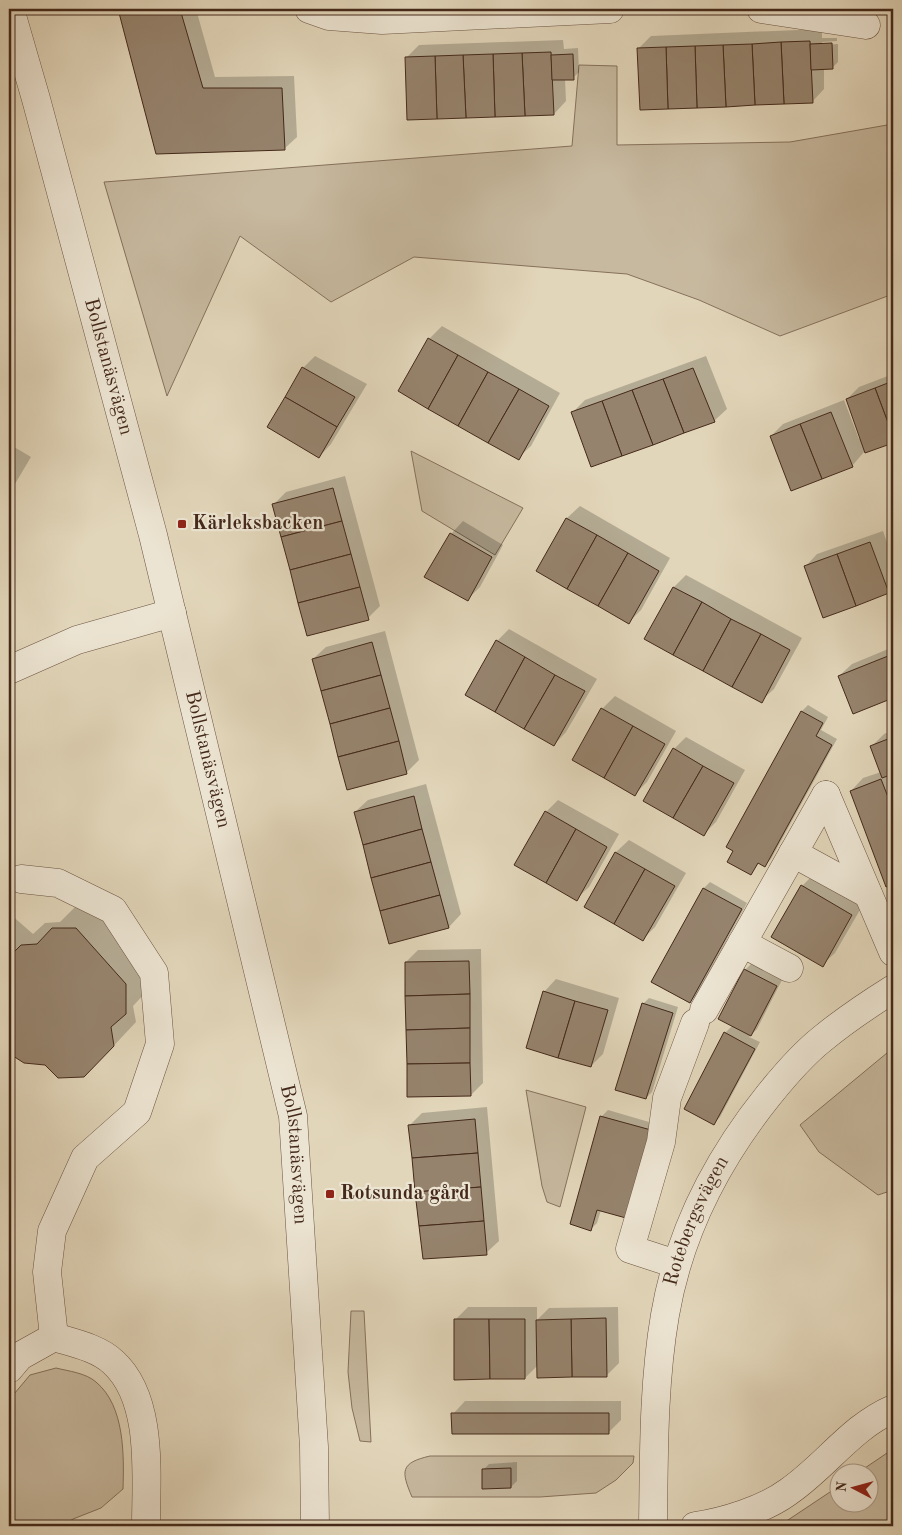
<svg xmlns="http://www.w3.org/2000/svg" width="902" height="1535" font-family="'Old Standard TT',serif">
  <rect width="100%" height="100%" fill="#e2d6ba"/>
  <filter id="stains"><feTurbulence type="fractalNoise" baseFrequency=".004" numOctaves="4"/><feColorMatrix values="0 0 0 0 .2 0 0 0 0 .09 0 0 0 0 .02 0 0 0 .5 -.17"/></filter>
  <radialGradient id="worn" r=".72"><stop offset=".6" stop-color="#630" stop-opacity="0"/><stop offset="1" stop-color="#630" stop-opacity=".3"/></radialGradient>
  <g fill="#c7b99f" stroke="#86715c">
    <path d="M 579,65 L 617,66 L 617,145 L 790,142 L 893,124 L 893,294 L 780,336 L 699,300 L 627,274 L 414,257 L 331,302 L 240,236 L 167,396 L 104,182 L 572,146 Z"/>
    <path d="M 411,451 L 523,508 L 495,555 L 422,511 Z"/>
    <path d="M 893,1048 L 893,1190 L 878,1195 L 819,1152 L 800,1125 Z"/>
    <path d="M 526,1090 L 586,1107 L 560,1207 L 547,1202 L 542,1186 Z"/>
    <path d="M 351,1311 L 364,1311 L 371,1442 L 360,1441 L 352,1408 L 348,1372 Z"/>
    <path d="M 56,1368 C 68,1371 86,1373 96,1382 C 125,1406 124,1456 123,1489 L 101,1508 L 73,1519 L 63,1526 L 9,1526 L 9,1400 L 30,1375 Z"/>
    <path d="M 893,1449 L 893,1526 L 779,1526 L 839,1486 L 840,1502 L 870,1502 L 870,1472 L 859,1472 Z"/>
    <path d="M 430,1456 L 634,1456 L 633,1463 L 616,1480 L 596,1493 L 540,1497 L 412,1497 C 401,1471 400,1463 430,1456 Z"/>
  </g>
  <g fill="#0003">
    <path d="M 119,9 L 196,9 L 215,77 L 294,76 L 297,137 L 284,149 L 157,152 Z"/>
    <path d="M 822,29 L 822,38 L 837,38 L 837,41 L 822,42 L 822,45 L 838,44 L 838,62 L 832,68 L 824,68 L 824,89 L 812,102 L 638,49 L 651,36 Z"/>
    <path d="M 563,40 L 564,49 L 578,48 L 579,72 L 573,78 L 565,79 L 566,101 L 554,114 L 406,58 L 419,45 Z"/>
    <path d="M 442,326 L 560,393 L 531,446 L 518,458 L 399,391 L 429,339 Z"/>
    <path d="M 315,356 L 367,384 L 331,444 L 319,457 L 303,368 Z"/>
    <path d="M 706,356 L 727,409 L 714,421 L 573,412 L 585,400 Z"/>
    <path d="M 893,374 L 893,442 L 864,452 L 852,466 L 771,436 L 783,424 L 844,400 L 859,439 L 861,439 L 847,399 L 859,387 Z"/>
    <path d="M 9,444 L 31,457 L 9,494 Z"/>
    <path d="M 345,476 L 380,606 L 368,618 L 274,504 L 286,492 Z"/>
    <path d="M 580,506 L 670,558 L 641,610 L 629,622 L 537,571 L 567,518 Z"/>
    <path d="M 463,521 L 503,545 L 480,587 L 467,600 L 451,534 Z"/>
    <path d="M 883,531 L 893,560 L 893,587 L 888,592 L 805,567 L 817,554 Z"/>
    <path d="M 686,575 L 802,638 L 774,689 L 761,701 L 674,587 Z"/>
    <path d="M 509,629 L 597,679 L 566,732 L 554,745 L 497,641 Z"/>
    <path d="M 385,631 L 419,760 L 407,772 L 348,788 L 313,659 L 326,647 Z"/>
    <path d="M 893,647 L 893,697 L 854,712 L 839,676 L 852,664 Z"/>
    <path d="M 615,696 L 676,731 L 647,782 L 635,794 L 602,709 Z"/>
    <path d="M 808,705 L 828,717 L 821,730 L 837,739 L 771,859 L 765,865 L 760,862 L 751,873 L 802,711 Z"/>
    <path d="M 893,730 L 893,883 L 887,886 L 851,791 L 863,778 L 881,772 L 872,746 L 884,734 Z"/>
    <path d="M 686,737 L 745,770 L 716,822 L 704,834 L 674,749 Z"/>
    <path d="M 426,784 L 461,914 L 449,927 L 355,812 L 368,800 Z"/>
    <path d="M 558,800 L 619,834 L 589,887 L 576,899 L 546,812 Z"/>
    <path d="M 629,840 L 686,873 L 655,927 L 643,939 L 586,906 L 616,852 Z"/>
    <path d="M 814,874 L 864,903 L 835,953 L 822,965 L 802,886 Z"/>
    <path d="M 710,882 L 747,903 L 696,996 L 690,1002 L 653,982 L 704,888 Z"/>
    <path d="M 99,906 L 148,990 L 133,1006 L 136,1022 L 107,1053 L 45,1063 L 10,1052 L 9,1054 L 9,913 L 33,934 L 45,923 L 60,922 L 75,907 Z"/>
    <path d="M 481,949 L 483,1083 L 471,1095 L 406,962 L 418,950 Z"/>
    <path d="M 751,964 L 782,980 L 757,1029 L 749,1037 L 760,1042 L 720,1117 L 714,1123 L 725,1033 L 733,1025 L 745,970 Z"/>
    <path d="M 556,979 L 619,998 L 603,1054 L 591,1066 L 544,992 Z"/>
    <path d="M 649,998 L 678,1007 L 652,1092 L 646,1098 L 643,1004 Z"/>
    <path d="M 487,1107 L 499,1241 L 486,1253 L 410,1125 L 422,1113 Z"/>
    <path d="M 608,1110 L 656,1124 L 601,1210 L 597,1223 L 591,1229 L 571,1223 L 602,1116 Z"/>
    <path d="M 468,1307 L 537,1307 L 537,1320 L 549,1308 L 618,1307 L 619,1363 L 607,1375 L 538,1365 L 525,1378 L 455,1320 Z"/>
    <path d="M 465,1401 L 621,1401 L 621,1420 L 609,1432 L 453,1414 Z"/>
    <path d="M 517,1462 L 517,1481 L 511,1487 L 483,1470 L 489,1464 Z"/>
  </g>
  <g fill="#96836d" stroke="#44291a">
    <path d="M 118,9 L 180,9 L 203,88 L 282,88 L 285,150 L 156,154 Z"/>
    <path d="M 810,41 L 813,103 L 784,104 L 781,42 Z"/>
    <path d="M 781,42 L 784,104 L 755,105 L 752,44 Z"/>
    <path d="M 832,43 L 833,69 L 811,70 L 810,44 Z"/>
    <path d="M 752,44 L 755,105 L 726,107 L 723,45 Z"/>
    <path d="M 723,45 L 726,107 L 697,108 L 695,46 Z"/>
    <path d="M 695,46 L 697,108 L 668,109 L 666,47 Z"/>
    <path d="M 666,47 L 668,109 L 640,110 L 637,48 Z"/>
    <path d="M 551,52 L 554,115 L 525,116 L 522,53 Z"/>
    <path d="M 522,53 L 525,116 L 495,117 L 493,54 Z"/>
    <path d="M 493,54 L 495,117 L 466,118 L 463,55 Z"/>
    <path d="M 573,54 L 574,80 L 552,80 L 551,55 Z"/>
    <path d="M 463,55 L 466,118 L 437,119 L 435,56 Z"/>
    <path d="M 435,56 L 437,119 L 407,120 L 405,57 Z"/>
    <path d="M 428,338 L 458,355 L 428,409 L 398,391 Z"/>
    <path d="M 458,355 L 488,372 L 458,426 L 428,409 Z"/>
    <path d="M 302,367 L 355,397 L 337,427 L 285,397 Z"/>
    <path d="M 693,368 L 715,422 L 684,433 L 663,379 Z"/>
    <path d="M 488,372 L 519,389 L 488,443 L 458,426 Z"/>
    <path d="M 663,379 L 684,433 L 653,445 L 632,390 Z"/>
    <path d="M 893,381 L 893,436 L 875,388 Z"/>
    <path d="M 875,388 L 893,436 L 893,443 L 865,453 L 846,399 Z"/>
    <path d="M 519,389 L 549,406 L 519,460 L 488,443 Z"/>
    <path d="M 632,390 L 653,445 L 622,456 L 602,401 Z"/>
    <path d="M 285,397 L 337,427 L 319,458 L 267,427 Z"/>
    <path d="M 602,401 L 622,456 L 591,467 L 571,412 Z"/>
    <path d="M 831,412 L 853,467 L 822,479 L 800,424 Z"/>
    <path d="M 800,424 L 822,479 L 791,491 L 770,436 Z"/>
    <path d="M 333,488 L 342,521 L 281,537 L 272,504 Z"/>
    <path d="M 566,518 L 597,535 L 567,589 L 536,571 Z"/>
    <path d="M 342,521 L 351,554 L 290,570 L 281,537 Z"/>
    <path d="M 450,533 L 492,557 L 468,601 L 424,577 Z"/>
    <path d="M 597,535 L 628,553 L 598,606 L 567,589 Z"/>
    <path d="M 870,542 L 889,593 L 856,606 L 837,554 Z"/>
    <path d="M 628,553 L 659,571 L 629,624 L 598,606 Z"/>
    <path d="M 351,554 L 360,587 L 298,603 L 290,570 Z"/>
    <path d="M 837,554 L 856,606 L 823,618 L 804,566 Z"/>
    <path d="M 360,587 L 369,620 L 307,636 L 298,603 Z"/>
    <path d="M 673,587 L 702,602 L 673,655 L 644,639 Z"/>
    <path d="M 702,602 L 731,619 L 703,671 L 673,655 Z"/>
    <path d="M 731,619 L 761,634 L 732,687 L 703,671 Z"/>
    <path d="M 761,634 L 790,650 L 762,703 L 732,687 Z"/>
    <path d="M 496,640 L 525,657 L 495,712 L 465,695 Z"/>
    <path d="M 372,642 L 381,675 L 321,691 L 312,659 Z"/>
    <path d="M 893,654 L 893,698 L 853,714 L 838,676 Z"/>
    <path d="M 525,657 L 555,675 L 524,729 L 495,712 Z"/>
    <path d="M 381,675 L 390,708 L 330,724 L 321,691 Z"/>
    <path d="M 555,675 L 585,691 L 554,746 L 524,729 Z"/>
    <path d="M 390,708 L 399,741 L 338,757 L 330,724 Z"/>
    <path d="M 601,708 L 633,726 L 604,778 L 572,760 Z"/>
    <path d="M 801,711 L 823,723 L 816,736 L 832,745 L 765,867 L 758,863 L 751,875 L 727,862 L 733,851 L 726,847 Z"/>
    <path d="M 633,726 L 665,744 L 635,796 L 604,778 Z"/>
    <path d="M 893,737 L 893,774 L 882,778 L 870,746 Z"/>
    <path d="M 399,741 L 407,774 L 347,790 L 338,757 Z"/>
    <path d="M 673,748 L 703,766 L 673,818 L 643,801 Z"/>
    <path d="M 703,766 L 734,783 L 704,836 L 673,818 Z"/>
    <path d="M 881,779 L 893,810 L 893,884 L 886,887 L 850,791 Z"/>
    <path d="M 414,796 L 422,829 L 363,845 L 354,812 Z"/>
    <path d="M 545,811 L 576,829 L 546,883 L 514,865 Z"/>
    <path d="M 422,829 L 431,862 L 371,878 L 363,845 Z"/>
    <path d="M 576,829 L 607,847 L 577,901 L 546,883 Z"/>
    <path d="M 615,852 L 645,869 L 614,924 L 584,907 Z"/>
    <path d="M 431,862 L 440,895 L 380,911 L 371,878 Z"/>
    <path d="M 645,869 L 675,886 L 643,941 L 614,924 Z"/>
    <path d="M 801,885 L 852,915 L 823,967 L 771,937 Z"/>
    <path d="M 703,888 L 742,909 L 690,1003 L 651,982 Z"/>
    <path d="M 440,895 L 449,928 L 389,944 L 380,911 Z"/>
    <path d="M 52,928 L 76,928 L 126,984 L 126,1014 L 111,1027 L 114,1046 L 84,1077 L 58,1078 L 45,1065 L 24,1063 L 10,1054 L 9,1055 L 9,954 L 10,956 L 21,945 L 37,944 Z"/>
    <path d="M 469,961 L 470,994 L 405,996 L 405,962 Z"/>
    <path d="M 744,969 L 777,986 L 751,1036 L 718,1019 Z"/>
    <path d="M 543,991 L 575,1001 L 558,1058 L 526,1048 Z"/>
    <path d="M 470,994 L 470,1028 L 406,1030 L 405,996 Z"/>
    <path d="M 575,1001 L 608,1010 L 591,1067 L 558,1058 Z"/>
    <path d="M 642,1003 L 673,1013 L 646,1099 L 615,1090 Z"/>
    <path d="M 470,1028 L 470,1063 L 407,1064 L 406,1030 Z"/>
    <path d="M 724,1032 L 755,1049 L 714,1125 L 684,1109 Z"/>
    <path d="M 470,1063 L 471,1096 L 407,1097 L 407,1064 Z"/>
    <path d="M 600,1116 L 651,1130 L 626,1218 L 597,1210 L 591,1231 L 570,1224 Z"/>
    <path d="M 475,1119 L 478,1153 L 412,1158 L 408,1125 Z"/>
    <path d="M 478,1153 L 481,1187 L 415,1192 L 412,1158 Z"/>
    <path d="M 481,1187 L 484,1221 L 419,1226 L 415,1192 Z"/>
    <path d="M 484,1221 L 487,1255 L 423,1259 L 419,1226 Z"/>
    <path d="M 606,1318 L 607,1377 L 572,1377 L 571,1319 Z"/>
    <path d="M 454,1319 L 489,1319 L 490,1379 L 454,1380 Z"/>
    <path d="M 489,1319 L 525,1319 L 525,1379 L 490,1379 Z"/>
    <path d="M 571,1319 L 572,1377 L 537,1378 L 536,1320 Z"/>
    <path d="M 451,1413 L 609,1413 L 609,1434 L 452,1434 Z"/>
    <path d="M 511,1468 L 511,1488 L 482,1489 L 482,1469 Z"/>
  </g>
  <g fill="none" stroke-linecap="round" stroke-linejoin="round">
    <g stroke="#6c5442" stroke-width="29">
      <g id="minor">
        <path id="s1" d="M 10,9 L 36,99 L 153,535 L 293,1116 L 314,1447 L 315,1526"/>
        <path d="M 309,9 L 329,16 L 382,20 L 610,9"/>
        <path d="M 761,9 L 866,25"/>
        <path d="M 9,670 L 77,640 L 172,613"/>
        <path d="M 826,795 L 893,952"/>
        <path d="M 793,853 L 868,894"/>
        <path d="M 21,879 L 58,883 L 113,910 L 154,973 L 160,1044 L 137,1112 L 85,1158 L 52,1231 L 47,1272 L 54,1337"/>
        <path d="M 742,943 L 789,968"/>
        <path d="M 704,1010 L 826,795"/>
        <path d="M 676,1264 L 630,1249 L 661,1142 L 667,1098 L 695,1023"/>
        <path d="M 9,1369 L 20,1356 L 54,1337 C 74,1343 98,1348 113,1362 C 154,1399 146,1476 146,1526"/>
        <path id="s2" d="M 653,1526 C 654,1456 653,1385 665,1315 C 679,1233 716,1161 768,1096 C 784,1076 802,1055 822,1039 C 845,1020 869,1004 893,989"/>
        <path d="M 695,1526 C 724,1522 765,1509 788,1492 C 826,1466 851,1427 893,1409"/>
      </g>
    </g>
    <use href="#minor" stroke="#ece4d2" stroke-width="28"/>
  </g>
  <g fill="#8f2418" stroke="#ece4d2" stroke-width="2">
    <rect x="177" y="519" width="10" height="10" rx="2.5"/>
    <rect x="325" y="1189" width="10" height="10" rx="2.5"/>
  </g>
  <g text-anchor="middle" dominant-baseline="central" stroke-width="4.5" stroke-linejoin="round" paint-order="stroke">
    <g font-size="20" fill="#44291a" stroke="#ece4d2">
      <text stroke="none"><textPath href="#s1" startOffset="371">Bollstanäsvägen</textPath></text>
      <text stroke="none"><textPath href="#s1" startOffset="776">Bollstanäsvägen</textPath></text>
      <text stroke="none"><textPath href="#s1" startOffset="1181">Bollstanäsvägen</textPath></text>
      <text stroke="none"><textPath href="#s2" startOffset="311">Rotebergsvägen</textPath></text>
    </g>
    <g font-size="20" font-weight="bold" fill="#44291a" stroke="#ece4d2" text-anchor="start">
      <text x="192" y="524">Kärleksbacken</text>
      <text x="340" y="1194">Rotsunda gård</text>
    </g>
  </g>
  <rect width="902" height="1535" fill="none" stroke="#e2d6ba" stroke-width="30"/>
  <rect x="10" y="10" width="882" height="1515" fill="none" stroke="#44291a" stroke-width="2.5"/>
  <rect x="15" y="15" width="872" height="1505" fill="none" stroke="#44291a"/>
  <g transform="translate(854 1488) rotate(276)"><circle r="24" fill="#ece4d2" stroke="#a99988"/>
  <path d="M0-4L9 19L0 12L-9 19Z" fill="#8f2418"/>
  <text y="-8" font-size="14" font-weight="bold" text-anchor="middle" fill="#44291a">N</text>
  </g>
  <rect width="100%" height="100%" filter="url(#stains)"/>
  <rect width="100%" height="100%" fill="url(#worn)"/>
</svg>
